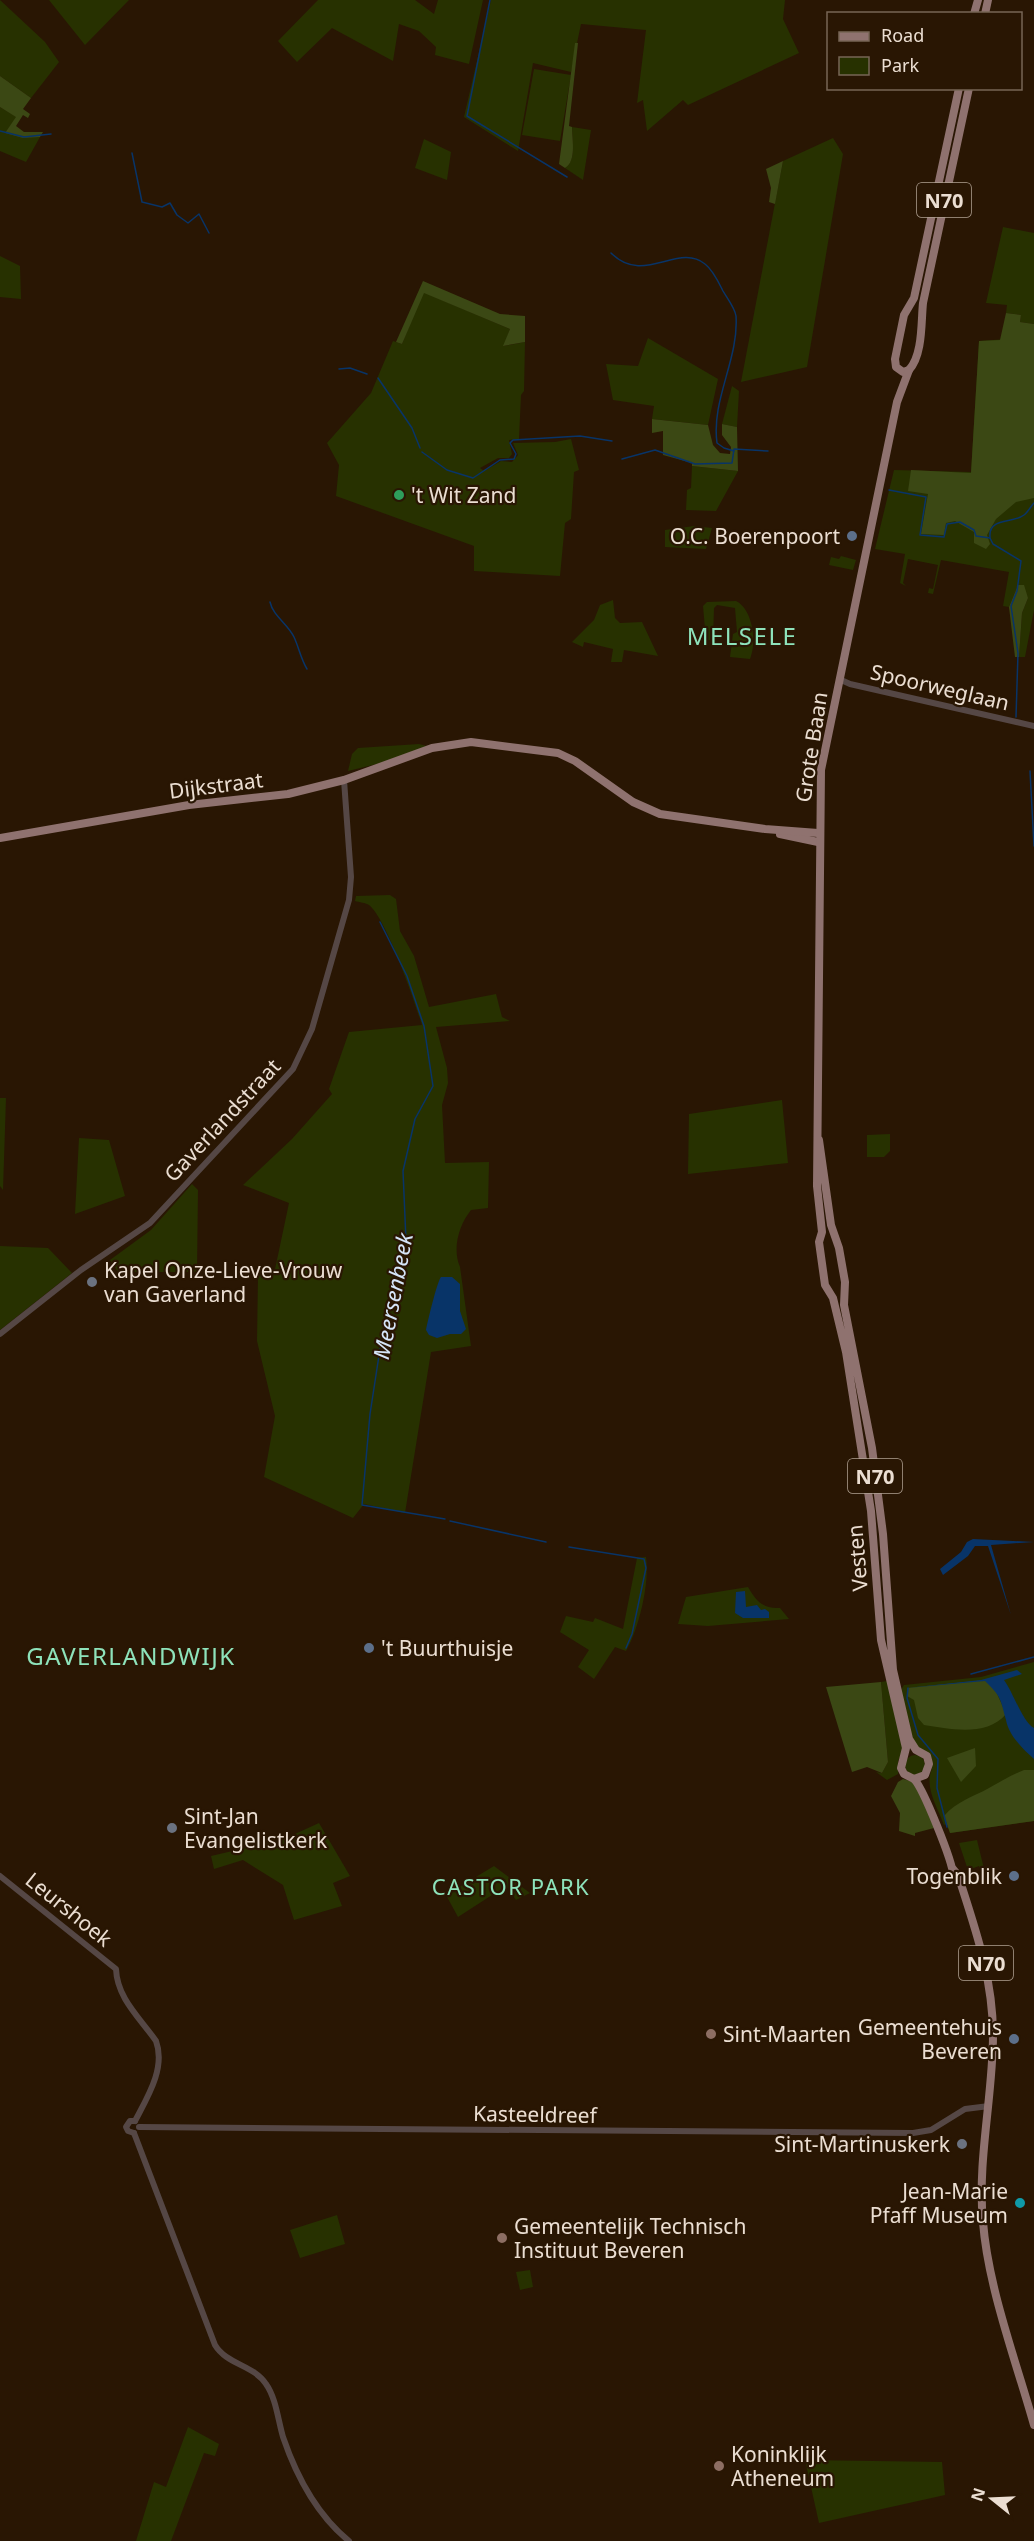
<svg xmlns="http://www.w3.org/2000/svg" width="1034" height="2541" font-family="'Noto Sans',sans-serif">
  <rect width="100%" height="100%" fill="#291603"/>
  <g fill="#273100">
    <path d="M 0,0 L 45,42 L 59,62 L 31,98 L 0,76 Z"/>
    <path d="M 49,0 L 129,0 L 85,45 Z"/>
    <path d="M 318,0 L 415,0 L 434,14 L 438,0 L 483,0 L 469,64 L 435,55 L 436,47 L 419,31 L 399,24 L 393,61 L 332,28 L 297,62 L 278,41 Z"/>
    <path d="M 491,0 L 785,0 L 783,19 L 799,53 L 688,105 L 683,100 L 647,131 L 643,100 L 637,103 L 646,30 L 581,24 L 571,72 L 533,63 L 518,151 L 464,117 Z"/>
    <path d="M 534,69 L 571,75 L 560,141 L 522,135 Z"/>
    <path d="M 0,107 L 17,117 L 5,133 L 40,137 L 26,162 L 0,151 Z"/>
    <path d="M 572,127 L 591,130 L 583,180 L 565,168 C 577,160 572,140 572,127 Z"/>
    <path d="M 833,138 L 843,154 L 807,367 L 741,382 L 783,161 Z"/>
    <path d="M 424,139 L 451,152 L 447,180 L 415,168 Z"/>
    <path d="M 1003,227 L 1034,233 L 1034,324 L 1020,322 L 1021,315 L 1006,313 L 1007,305 L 986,303 Z"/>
    <path d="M 0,256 L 20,266 L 21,299 L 0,297 Z"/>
    <path d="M 423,292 L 510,329 L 504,346 L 525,342 L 524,391 L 521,395 L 519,439 L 509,440 L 512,454 L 509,458 L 498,458 L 480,468 L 484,471 L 501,461 L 512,462 L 518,455 L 513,443 L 555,442 L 571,439 L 579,470 L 574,472 L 571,519 L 565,523 L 560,576 L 474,571 L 474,546 L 336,496 L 339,465 L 327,443 L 371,393 L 393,341 L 402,344 Z"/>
    <path d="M 1034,337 L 1034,610 L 1025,657 L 1019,657 L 1022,613 L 1028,598 L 1018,585 L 1009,607 L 1003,606 L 1009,572 L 941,560 L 933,594 L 928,593 L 929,588 L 933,589 L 938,565 L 908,559 L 903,583 L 906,586 L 900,583 L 905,554 L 875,549 L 894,470 L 971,472 L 979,341 Z"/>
    <path d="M 648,338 L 718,379 L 708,425 L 652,419 L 654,406 L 613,400 L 606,364 L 638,366 Z"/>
    <path d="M 732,386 L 739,391 L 737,427 L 722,424 Z"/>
    <path d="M 692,466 L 738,471 L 716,511 L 686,510 L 687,490 L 691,488 Z"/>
    <path d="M 694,526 L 712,528 L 706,549 L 665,547 L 665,530 Z"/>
    <path d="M 841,556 L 856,560 L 853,570 L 829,565 L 831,557 L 839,559 Z"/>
    <path d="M 613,600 L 615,618 L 620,623 L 642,622 L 658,656 L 624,650 L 622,662 L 611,662 L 613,649 L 584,642 L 583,647 L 572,642 L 594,620 L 600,605 Z"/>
    <path d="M 736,601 C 753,609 757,643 750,659 L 730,657 L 733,634 L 737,632 L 735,608 L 717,605 L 714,608 L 713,640 L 706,640 L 703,606 L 707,602 Z"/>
    <path d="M 419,744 L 427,746 L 381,763 L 348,771 L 352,754 L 358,748 Z"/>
    <path d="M 390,895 L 396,899 L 400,931 L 414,956 L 429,1007 L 496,994 L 502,1017 L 510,1021 L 436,1027 L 447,1068 L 448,1083 L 442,1105 L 445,1163 L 489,1162 L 488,1208 L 471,1210 C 459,1225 452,1248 460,1267 L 471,1346 L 431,1352 L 405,1513 L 364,1504 L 353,1518 L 264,1477 L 275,1416 L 257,1341 L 258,1276 L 274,1274 L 289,1203 L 243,1185 L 292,1139 L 332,1094 L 329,1089 L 349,1032 L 422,1025 C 415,1002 386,918 369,905 C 366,903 359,902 355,901 L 356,896 Z"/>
    <path d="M 0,1098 L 6,1098 L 3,1190 L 0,1186 Z"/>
    <path d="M 782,1100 L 788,1163 L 688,1174 L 689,1114 Z"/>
    <path d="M 890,1134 L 890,1151 L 884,1157 L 867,1157 L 867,1135 Z"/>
    <path d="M 79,1138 L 109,1140 L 125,1196 L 75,1214 Z"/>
    <path d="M 192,1184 L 198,1190 L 197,1272 L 118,1272 L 110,1260 L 151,1230 Z"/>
    <path d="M 0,1246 L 48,1248 L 72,1273 L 0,1330 Z"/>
    <path d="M 646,1557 C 650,1582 639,1629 626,1651 L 615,1647 L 594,1679 L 578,1667 L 589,1650 L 560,1632 L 566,1616 L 593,1622 L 595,1618 L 623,1629 L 637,1558 Z"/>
    <path d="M 748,1587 C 756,1601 763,1609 780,1608 L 789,1619 L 708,1626 L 678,1624 L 686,1597 Z"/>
    <path d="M 1034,1662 L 1034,1821 L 950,1833 L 947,1824 L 944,1825 C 937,1807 924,1786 932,1769 L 914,1745 L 899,1693 L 904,1685 L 981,1677 Z"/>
    <path d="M 887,1681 L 904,1749 L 898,1761 L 898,1774 L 887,1780 L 876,1772 L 882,1773 L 888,1762 L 881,1682 Z"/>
    <circle cx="915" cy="1765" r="10"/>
    <path d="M 319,1823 L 350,1876 L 333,1883 L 342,1906 L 294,1920 L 283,1885 L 243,1860 L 214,1869 L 211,1856 L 284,1839 Z"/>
    <path d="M 977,1840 L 986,1877 L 984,1878 L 979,1866 L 968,1870 L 959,1843 Z"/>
    <path d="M 494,1866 L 530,1893 L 516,1900 L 506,1886 L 458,1917 L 446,1895 Z"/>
    <path d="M 337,2215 L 345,2244 L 300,2258 L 290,2230 Z"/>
    <path d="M 530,2270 L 533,2287 L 520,2290 L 516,2272 Z"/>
    <path d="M 188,2427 L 219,2444 L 215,2456 L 204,2453 L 171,2541 L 136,2541 L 154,2482 L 166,2487 Z"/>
    <path d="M 805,2460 L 942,2462 L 945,2495 L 819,2523 Z"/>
  </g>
  <g fill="#3b4814">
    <path d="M 575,43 L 578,43 L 569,126 L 572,127 C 572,139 577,161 565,168 L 559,164 Z"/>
    <path d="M 0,76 L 31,98 L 23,109 L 30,114 L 28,118 L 23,115 L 16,126 L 24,132 L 43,132 L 40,137 L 23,138 L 5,133 L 16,117 L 0,107 Z"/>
    <path d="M 783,161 L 775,204 L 769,202 L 771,188 L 766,169 Z"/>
    <path d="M 423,281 L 500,314 L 525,316 L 525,342 L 503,346 L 510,329 L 424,293 L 402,344 L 396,342 Z"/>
    <path d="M 1006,313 L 1021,315 L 1020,322 L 1034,324 L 1034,498 L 1016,502 L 996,519 L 987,535 L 990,544 L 986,549 L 974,543 L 974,532 L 955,521 L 946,523 L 944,535 L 921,534 L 928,494 L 908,491 L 911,470 L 971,473 L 979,341 L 1000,340 Z"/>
    <path d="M 652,419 L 708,425 L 713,445 L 720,453 L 730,454 L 731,447 L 722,435 L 722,424 L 737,427 L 738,471 L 692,466 L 692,463 L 663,455 L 663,431 L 652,433 Z"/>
    <path d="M 1018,585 L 1024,585 L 1028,598 L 1022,613 L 1019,657 L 1015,657 L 1009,607 Z"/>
    <path d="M 985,1680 L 995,1689 L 1006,1714 C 987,1737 950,1729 924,1725 L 918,1718 L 914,1700 L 907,1696 L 907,1688 Z"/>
    <path d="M 881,1682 L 888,1762 L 882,1773 L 867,1767 L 852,1772 L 826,1687 Z"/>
    <path d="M 975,1748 L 976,1766 L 961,1782 L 947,1758 Z"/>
    <path d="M 1024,1770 L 1034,1770 L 1034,1821 L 950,1833 L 944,1816 C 957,1801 973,1797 989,1788 C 1002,1781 1011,1775 1024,1770 Z"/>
    <path d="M 903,1779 L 917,1783 L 934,1828 L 915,1833 L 915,1836 L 899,1831 L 900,1813 L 891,1796 L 898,1782 Z"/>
  </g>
  <g fill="#083468">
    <path d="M 441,1277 L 452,1277 L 460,1284 L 460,1311 L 466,1329 L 461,1334 L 450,1334 L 437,1338 L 429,1335 L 426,1330 C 428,1320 437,1282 441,1277 Z"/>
    <path d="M 973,1539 L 1034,1542 L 991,1545 L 1011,1615 L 988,1546 L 975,1546 L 968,1556 L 943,1575 L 940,1569 L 961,1552 L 967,1542 Z"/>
    <path d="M 745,1591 L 746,1607 L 757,1605 L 761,1610 L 765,1609 L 769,1612 L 769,1618 L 743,1618 L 735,1613 L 736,1592 Z"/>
    <path d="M 1017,1670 L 1022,1674 L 1004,1680 C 1013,1692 1023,1723 1034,1728 L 1034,1759 C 1023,1749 1009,1736 1006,1720 C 1000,1697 1001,1697 985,1681 L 907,1688 L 981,1680 Z"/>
  </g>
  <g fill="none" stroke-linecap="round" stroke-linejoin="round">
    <g stroke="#083468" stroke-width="1.5">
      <path d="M 490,0 L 467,116 L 567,177"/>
      <path d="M 0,131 L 24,137 L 51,134"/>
      <path d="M 132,153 L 142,202 L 162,207 L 170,203 L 177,215 L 188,223 L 199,214 L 209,233"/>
      <path d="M 611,253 C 644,286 678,242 705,264 C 713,270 719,283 723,291 C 727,298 735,308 736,316 C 739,359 711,400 717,443 L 724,448 L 734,451"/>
      <path d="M 339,369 L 350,368 L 367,374"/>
      <path d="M 378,378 L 412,428 L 420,448"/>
      <path d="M 422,452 L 447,470 L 473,478 L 500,460 L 514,459 L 516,454 L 510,443 L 513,440 L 580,436 L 612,441"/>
      <path d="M 622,459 L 655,450 L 695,464 L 732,463 L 734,449 L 768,451"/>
      <path d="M 889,490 L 926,497 L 920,535 L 944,537 L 947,524 L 960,522 L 974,530 L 976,536 L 990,538"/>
      <path d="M 990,537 C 988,517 1013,524 1024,515 C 1028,512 1031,506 1034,503"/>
      <path d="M 990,538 L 993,544 L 1021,561 L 1017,591 L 1011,606 L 1018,653 L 1016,717"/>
      <path d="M 270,602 C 273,616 288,624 294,637 C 299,648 301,659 307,669"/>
      <path d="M 1030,771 L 1034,846"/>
      <path d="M 380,922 L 407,976 L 424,1026 L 433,1086 L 415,1119 L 403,1171 L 406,1241 L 382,1336 L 370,1414 L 362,1505 L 445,1519"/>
      <path d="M 450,1521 L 546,1542"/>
      <path d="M 569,1547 L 644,1559 L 646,1568 L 632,1634 L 626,1648"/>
      <path d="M 971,1674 L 1034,1657"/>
      <path d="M 908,1688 L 907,1698 L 918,1735 L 938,1759 L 937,1788 L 947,1827"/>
    </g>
    <g stroke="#554745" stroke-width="6">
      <path d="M 839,679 L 850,684 L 1034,726"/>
      <path d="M 0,1334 L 81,1270 L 150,1223 L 293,1069 L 312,1029 L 349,900 L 351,877 L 344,780"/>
      <path d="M 0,1876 L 116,1969 C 117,1998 140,2018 156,2041 C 166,2068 147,2098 135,2121"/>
      <path d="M 139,2127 L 913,2133 L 931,2130 L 965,2109 L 989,2106"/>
      <path d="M 134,2133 L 215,2345 C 227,2365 254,2365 266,2384 C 276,2398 278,2420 283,2437 C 296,2475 317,2515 349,2541"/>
      <path d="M 134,2133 L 128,2131 L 126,2127 L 130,2121 L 135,2121"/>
    </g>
    <g stroke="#8f726f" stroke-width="8">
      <path d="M 974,14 L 978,0"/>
      <path d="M 985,14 L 988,0"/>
      <path d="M 959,88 L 914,298 L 904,315 L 895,359 L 896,367 L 903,372 L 909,370 C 923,355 921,322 923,303 L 969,88"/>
      <path d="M 780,834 L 818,842"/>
      <path d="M 0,838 L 189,805 L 288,794 L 344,780 L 432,748 L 471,742 L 558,753 L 575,761 L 633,802 L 660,814 L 765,829 L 818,833"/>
      <path d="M 819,1140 L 831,1225 L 839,1248 L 845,1282 L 844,1305 L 872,1448 L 883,1534 L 893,1670 L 909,1739 L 916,1750 L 927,1756 L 929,1764 L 925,1775 L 914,1779 L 904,1774 L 901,1768 L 906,1748 L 881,1640 L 871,1511 L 846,1352 L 833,1298 L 825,1285 L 819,1242 L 822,1232 L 817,1186 L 821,770 L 897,402 L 909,370"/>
      <path d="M 914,1779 C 923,1788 953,1862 953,1875"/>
      <path d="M 953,1869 L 958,1875 C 975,1928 993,1978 993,2035 C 993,2096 977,2161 983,2222 C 988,2287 1016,2361 1034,2425"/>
    </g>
  </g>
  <circle fill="#2e9e5b" stroke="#291603" stroke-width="2" cx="399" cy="495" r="6"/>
  <g fill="#5c6f8a" stroke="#291603" stroke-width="2">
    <circle cx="852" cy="536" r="6"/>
    <circle cx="369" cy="1648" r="6"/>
    <circle cx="1014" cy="1876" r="6"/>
    <circle cx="1014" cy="2039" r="6"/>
  </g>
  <g fill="#6b7280" stroke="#291603" stroke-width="2">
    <circle cx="92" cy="1282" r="6"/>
    <circle cx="172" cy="1828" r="6"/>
    <circle cx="962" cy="2144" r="6"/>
  </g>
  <g fill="#8d6e63" stroke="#291603" stroke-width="2">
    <circle cx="711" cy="2034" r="6"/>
    <circle cx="502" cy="2238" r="6"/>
    <circle cx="719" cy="2466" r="6"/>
  </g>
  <circle fill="#0f9aa8" stroke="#291603" stroke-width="2" cx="1020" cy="2203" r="6"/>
  <g text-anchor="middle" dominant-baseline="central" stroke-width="4.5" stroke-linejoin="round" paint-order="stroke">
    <g fill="#291603" stroke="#b1a294" stroke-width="1.5">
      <rect x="917" y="183" width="54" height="34" rx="4.5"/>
      <rect x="848" y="1459" width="54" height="34" rx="4.5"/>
      <rect x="959" y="1946" width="54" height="34" rx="4.5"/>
    </g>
    <g font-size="20" font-weight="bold" fill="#ebded2">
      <text x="944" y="200">N70</text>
      <text x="875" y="1476">N70</text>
      <text x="986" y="1963">N70</text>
    </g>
    <g font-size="21" fill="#ebded2" stroke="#291603" text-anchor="start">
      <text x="411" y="495">'t Wit Zand</text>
      <text x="840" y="536" text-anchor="end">O.C. Boerenpoort</text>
      <text x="104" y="1270">Kapel Onze-Lieve-Vrouw<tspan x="104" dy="24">van Gaverland</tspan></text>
      <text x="381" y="1648">'t Buurthuisje</text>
      <text x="184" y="1816">Sint-Jan<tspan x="184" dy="24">Evangelistkerk</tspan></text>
      <text x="1002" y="1876" text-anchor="end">Togenblik</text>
      <text x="1002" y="2027" text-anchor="end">Gemeentehuis<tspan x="1002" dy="24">Beveren</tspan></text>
      <text x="723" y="2034">Sint-Maarten</text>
      <text x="950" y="2144" text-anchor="end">Sint-Martinuskerk</text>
      <text x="1008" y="2191" text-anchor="end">Jean-Marie<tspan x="1008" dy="24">Pfaff Museum</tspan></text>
      <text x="514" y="2226">Gemeentelijk Technisch<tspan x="514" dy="24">Instituut Beveren</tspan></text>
      <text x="731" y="2454">Koninklijk<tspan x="731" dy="24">Atheneum</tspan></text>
    </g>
    <g font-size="21" fill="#ebded2" stroke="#291603">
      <text transform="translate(940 687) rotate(13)">Spoorweglaan</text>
      <text transform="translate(811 747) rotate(-81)">Grote Baan</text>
      <text transform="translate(216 785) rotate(-7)">Dijkstraat</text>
      <text transform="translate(222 1120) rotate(-47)">Gaverlandstraat</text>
      <text transform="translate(857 1558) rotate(-95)">Vesten</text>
      <text transform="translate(69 1909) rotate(39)">Leurshoek</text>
      <text transform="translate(535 2114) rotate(1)">Kasteeldreef</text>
    </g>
    <g font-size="22" font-style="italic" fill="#d6e5f8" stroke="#291603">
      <text transform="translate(392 1296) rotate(-79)">Meersenbeek</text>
    </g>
    <g font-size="22" letter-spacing="1.5" fill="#8ee3bb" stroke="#291603">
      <text x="511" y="1886">CASTOR PARK</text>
    </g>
    <g font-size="24" letter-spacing="1.5" fill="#8ee3bb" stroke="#291603">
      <text x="742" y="635">MELSELE</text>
      <text x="131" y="1655">GAVERLANDWIJK</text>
    </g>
  </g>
  <rect x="827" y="12" width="195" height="78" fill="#291603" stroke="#776656" stroke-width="1.5"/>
  <rect x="839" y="32" width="30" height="9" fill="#8f726f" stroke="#776656" stroke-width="1.5"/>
  <text x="881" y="42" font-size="18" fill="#ebded2">Road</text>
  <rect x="839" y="57" width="30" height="18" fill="#273100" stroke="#776656" stroke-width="1.5"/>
  <text x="881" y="72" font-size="18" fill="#ebded2">Park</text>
  <g transform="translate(992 2499) rotate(288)" stroke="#291603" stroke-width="4.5" paint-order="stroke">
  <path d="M0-4.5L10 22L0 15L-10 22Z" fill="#ebded2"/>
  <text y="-9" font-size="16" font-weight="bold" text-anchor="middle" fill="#ebded2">N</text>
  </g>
</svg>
